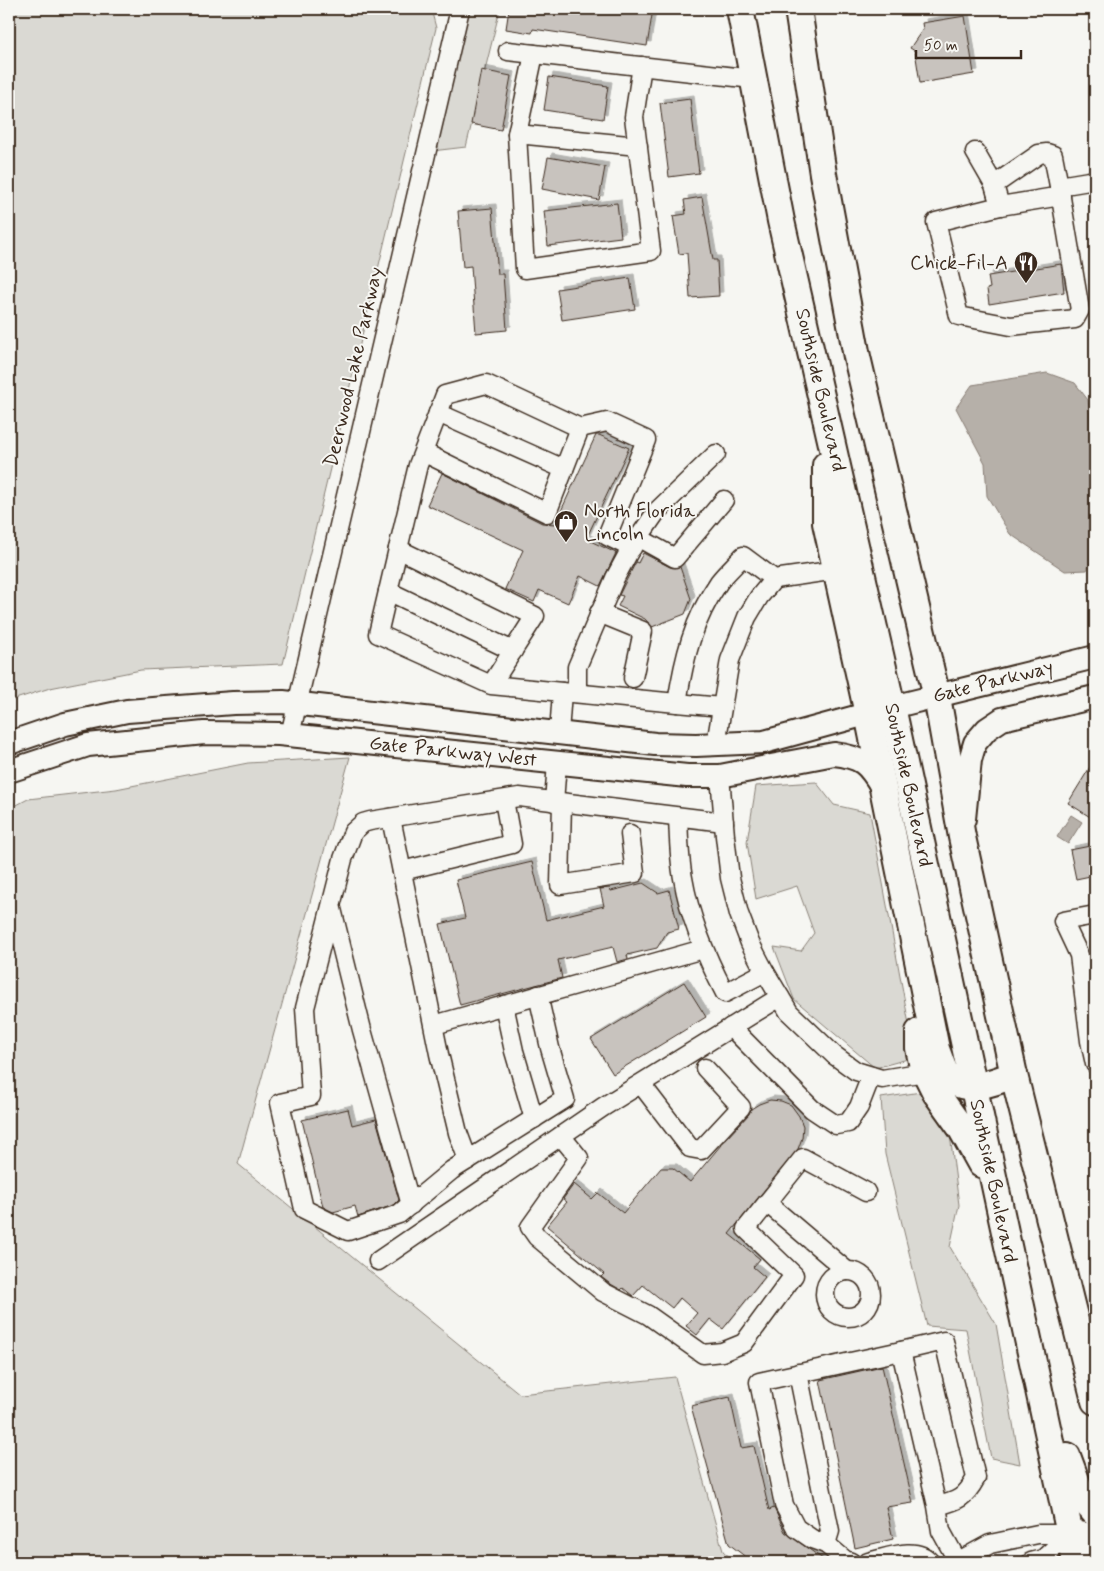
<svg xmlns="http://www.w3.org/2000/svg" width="1104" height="1571" font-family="Mynerve,sans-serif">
  <defs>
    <filter id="shadow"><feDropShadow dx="4" dy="-4" stdDeviation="0" flood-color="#0004"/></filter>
  </defs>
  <rect width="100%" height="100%" fill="#f6f6f2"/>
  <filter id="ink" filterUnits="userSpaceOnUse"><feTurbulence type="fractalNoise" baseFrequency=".02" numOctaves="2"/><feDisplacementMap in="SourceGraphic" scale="10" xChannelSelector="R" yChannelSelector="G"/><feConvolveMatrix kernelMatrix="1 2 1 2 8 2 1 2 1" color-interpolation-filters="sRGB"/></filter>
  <g filter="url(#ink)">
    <g fill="#dad9d3" stroke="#8a8278">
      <path d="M 9,9 L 431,9 L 436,28 L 283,664 L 141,670 L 50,688 L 9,701 Z"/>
      <path d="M 466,9 L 500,9 L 466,147 L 432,151 Z"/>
      <path d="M 350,757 L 238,1164 L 520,1394 L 675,1377 L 723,1551 L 735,1562 L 9,1562 L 9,809 L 28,799 L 116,789 L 248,763 Z"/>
      <path d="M 816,782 L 834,805 L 870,813 L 915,1057 L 875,1068 L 794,999 L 774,947 L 801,951 L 814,933 L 797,886 L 756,899 L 747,842 L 756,786 Z"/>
      <path d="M 921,1092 L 948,1119 L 959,1205 L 950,1247 L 996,1324 L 1020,1464 L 991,1458 L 966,1329 L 927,1326 L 885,1154 L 881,1098 Z"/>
    </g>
    <g fill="#b6b0a9" stroke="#857a71">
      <path d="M 1047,373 L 1075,383 L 1088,400 L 1095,460 L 1095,541 L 1094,555 L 1087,570 L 1065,571 L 1010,534 L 987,496 L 985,463 L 956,408 L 972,385 Z"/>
      <path d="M 1071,815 L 1082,822 L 1068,844 L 1057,837 Z"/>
    </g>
    <g fill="#c8c3be" stroke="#3b2a1e" filter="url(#shadow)">
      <path d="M 509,9 L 615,9 L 626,10 L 626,9 L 653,9 L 647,46 L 533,29 L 532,33 L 506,29 Z"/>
      <path d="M 965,16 L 974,74 L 920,83 L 915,51 L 910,48 L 923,29 L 922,23 Z"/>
      <path d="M 481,70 L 511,76 L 501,130 L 471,124 Z"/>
      <path d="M 549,77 L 608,86 L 603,119 L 544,110 Z"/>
      <path d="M 690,99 L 699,173 L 669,177 L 660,103 Z"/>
      <path d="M 548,157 L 605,167 L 599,200 L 542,189 Z"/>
      <path d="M 702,197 L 713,260 L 717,260 L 719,296 L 690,298 L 687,253 L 679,254 L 673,216 L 686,214 L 684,200 Z"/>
      <path d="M 617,203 L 621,237 L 548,246 L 544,211 Z"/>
      <path d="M 492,208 L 498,274 L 503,274 L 507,330 L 476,333 L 471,266 L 463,267 L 458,211 Z"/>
      <path d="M 1061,264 L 1064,292 L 989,304 L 987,289 L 990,288 L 988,276 Z"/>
      <path d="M 630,278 L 635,309 L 562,320 L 557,289 Z"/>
      <path d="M 596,435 L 599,435 L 629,448 L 586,539 L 616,553 L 600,586 L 580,576 L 568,603 L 539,590 L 534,602 L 505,589 L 523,550 L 427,505 L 442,473 L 542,523 L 555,524 Z"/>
      <path d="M 643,553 L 670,567 L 680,567 L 691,599 L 685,614 L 652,627 L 645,619 L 618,606 L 623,596 L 619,595 L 625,583 L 636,562 L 638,563 Z"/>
      <path d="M 1095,759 L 1095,820 L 1068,803 Z"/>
      <path d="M 1095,845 L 1095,875 L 1076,879 L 1070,850 Z"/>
      <path d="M 532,862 L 546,920 L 604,906 L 600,889 L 610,888 L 611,891 L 643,883 L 658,893 L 669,890 L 679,929 L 667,932 L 657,948 L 627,955 L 628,959 L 617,962 L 613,947 L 558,960 L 562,978 L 460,1005 L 440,924 L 465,918 L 456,880 Z"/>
      <path d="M 684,982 L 706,1017 L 613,1074 L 591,1039 Z"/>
      <path d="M 770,1100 L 781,1101 L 791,1105 L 799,1116 L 803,1126 L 802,1138 L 798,1149 L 729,1234 L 760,1259 L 753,1267 L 765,1277 L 723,1329 L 710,1319 L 697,1335 L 686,1326 L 697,1313 L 680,1298 L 672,1308 L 643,1285 L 633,1296 L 623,1288 L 621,1290 L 609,1283 L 601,1277 L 604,1274 L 547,1226 L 567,1202 L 563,1199 L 574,1184 L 592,1199 L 598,1193 L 623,1213 L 661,1168 L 673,1168 L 690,1182 L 726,1139 L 749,1114 L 751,1109 L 759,1104 Z"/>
      <path d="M 348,1109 L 352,1125 L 376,1119 L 399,1200 L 394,1205 L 358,1217 L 355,1206 L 333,1212 L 323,1207 L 302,1120 Z"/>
      <path d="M 882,1366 L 913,1503 L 886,1507 L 893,1539 L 855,1548 L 820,1380 Z"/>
      <path d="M 730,1397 L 741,1448 L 754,1446 L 769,1510 L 774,1508 L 785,1532 L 827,1562 L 752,1562 L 729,1544 L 691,1406 Z"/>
    </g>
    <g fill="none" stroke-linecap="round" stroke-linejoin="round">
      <g stroke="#3b2a1e" stroke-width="21">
        <g id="minor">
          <path d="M 508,51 L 753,79"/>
          <path d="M 534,54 L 517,134 L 525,269 L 651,251 L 634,117 L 642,66"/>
          <path d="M 517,134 L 638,146"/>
          <path d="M 975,152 L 994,185 L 1000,206 L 936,222 L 959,316 L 1011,326 L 1075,319 L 1080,310 L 1059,186 L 1053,155 L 1047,153 L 1039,154 L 994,185"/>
          <path d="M 1059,186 L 1095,180"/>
          <path d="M 1000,206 L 1061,196"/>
          <path d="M 438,413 L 564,469"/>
          <path d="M 580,428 L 607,422 L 646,440 L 607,536 L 632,548"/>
          <path d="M 639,538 L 675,558 L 724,500"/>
          <path d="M 398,549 L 418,465 L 445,395 L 486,384 L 580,428 L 547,513 L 423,452"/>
          <path d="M 388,591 L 513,651"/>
          <path d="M 599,613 L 643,631 L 633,678"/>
          <path d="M 491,685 L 535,616 L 398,549 L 378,634 L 491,685 L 562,692 L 559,733"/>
          <path d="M 562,692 L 677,703 C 684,658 693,620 719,582 C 726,573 735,565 743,556 L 774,579 L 837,570"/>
          <path d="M 577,693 L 577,667 L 615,578 L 630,550 L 657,511 L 716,454"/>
          <path d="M 677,703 L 722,707"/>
          <path d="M 290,735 L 460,9"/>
          <path d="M 720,744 L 718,732 L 730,660 L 747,617 L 759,597 L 774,579"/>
          <path d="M 720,776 L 725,836 L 730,878 L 739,914 L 750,943 L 765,972 L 789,1012 L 834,1055 L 856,1071 L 882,1079 L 925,1072"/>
          <path d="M 554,802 L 557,763"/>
          <path d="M 562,803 L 560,885 L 635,873 L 630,834"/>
          <path d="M 678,817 C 679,837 679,858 683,878 C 690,920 706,957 725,993 L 765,972"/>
          <path d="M 391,818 L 439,1054 L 458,1133 L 468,1160"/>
          <path d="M 402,871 L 512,844 L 504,800"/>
          <path d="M 332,909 L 362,1030 L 411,1205"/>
          <path d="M 1095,915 L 1063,921 L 1079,955 L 1090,1041 L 1095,1064"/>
          <path d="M 538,995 L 550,1048 L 565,1099 L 452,1170 L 399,1214 L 348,1231 L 304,1209 L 280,1103 L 311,1096 L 305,1008 L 343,859 L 353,832 L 363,823 L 370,821 L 519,797 L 724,822"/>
          <path d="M 504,1005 L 514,1051 L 534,1119"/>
          <path d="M 434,1025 L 703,949"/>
          <path d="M 731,1027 L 812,1109 L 836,1125 L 848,1123 L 859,1107 L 871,1076"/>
          <path d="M 641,1084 L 690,1148 L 701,1150 L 741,1107 L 705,1068"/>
          <path d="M 561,1136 L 579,1158 L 530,1227 L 537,1237 L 603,1292 L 648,1315 L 703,1354 L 722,1352 L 744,1343 L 794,1275 L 746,1229 L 803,1158 L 866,1192"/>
          <path d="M 767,1203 L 847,1271"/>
          <path d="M 378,1261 L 603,1107 L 780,997"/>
          <circle cx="848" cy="1294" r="23"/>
          <path d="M 798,1373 L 830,1531 L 826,1544 L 812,1539 L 796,1528 L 784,1505 L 759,1382 L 901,1351"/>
          <path d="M 937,1506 L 901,1351 L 944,1341 L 976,1478 C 965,1498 958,1501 937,1506 L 941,1531 L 958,1562"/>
          <path d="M 826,1544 L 845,1560 L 851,1562"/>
          <path d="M 868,1562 C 887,1558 916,1545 930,1562"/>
          <path d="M 957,1562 L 990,1544 L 1038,1534 L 1070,1534"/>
          <path d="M 1031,1562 L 1043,1559 L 1070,1534"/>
        </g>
      </g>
      <g stroke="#3b2a1e" stroke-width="26">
        <g id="major">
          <path d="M 9,743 L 65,724 L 127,711 L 233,703 L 283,702 L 655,744 L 696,745 L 764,742 L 892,707 L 1095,657"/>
          <path d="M 9,771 L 88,745 L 204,733 L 279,734 L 687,776 L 720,776 L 834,754 C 862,757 868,764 882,787"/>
          <path d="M 964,819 L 970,760 L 975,743 L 987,729 L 1002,719 L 1095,697"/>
        </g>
      </g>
      <g stroke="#3b2a1e" stroke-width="30">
        <g id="highway">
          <path d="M 740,9 L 781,221 L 892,707 L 1076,1562"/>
          <path d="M 798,9 L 823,174 L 857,357 L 937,697 L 962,837 L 1014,1075 L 1095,1401"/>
          <path d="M 826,465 L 826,523 L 868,714 L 936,1049 C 939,1056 941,1065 945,1072 C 961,1098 992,1082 1014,1075"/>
          <path d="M 919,1032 L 919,1048 L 923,1067 L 936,1093 L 961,1128 L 981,1164"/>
          <path d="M 1067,1456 L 1083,1499 L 1095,1513"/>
          <path d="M 1070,1534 L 1085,1536 L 1095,1544"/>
        </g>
      </g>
      <use href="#minor" stroke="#f6f6f2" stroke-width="18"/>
      <use href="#major" stroke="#f6f6f2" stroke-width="22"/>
      <use href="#highway" stroke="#f6f6f2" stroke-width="26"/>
    </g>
  </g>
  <defs>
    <g id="restaurant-pin" transform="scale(1.25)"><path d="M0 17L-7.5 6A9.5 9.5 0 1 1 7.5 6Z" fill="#3b2a1e" stroke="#f6f6f2"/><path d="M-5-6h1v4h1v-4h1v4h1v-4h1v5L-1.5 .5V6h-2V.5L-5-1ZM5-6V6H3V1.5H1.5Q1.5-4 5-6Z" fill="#fff"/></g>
    <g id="shop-pin" transform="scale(1.25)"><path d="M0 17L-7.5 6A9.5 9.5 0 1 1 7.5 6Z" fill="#3b2a1e" stroke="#f6f6f2"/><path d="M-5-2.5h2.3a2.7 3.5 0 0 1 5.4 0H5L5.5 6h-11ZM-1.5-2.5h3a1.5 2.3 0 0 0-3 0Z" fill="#fff"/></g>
  </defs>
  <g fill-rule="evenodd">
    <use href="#restaurant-pin" x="1026" y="263"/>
    <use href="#shop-pin" x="566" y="522"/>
  </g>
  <g text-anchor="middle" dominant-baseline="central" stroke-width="4" stroke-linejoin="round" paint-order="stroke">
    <g font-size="20" fill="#3b2a1e" stroke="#f6f6f2" text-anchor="end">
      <text x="1008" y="263">Chick-Fil-A</text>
      <text x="584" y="511" text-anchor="start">North Florida<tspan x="584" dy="23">Lincoln</tspan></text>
    </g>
    <g font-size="20" fill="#3b2a1e" stroke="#f6f6f2">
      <text transform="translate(354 367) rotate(-77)">Deerwood Lake Parkway</text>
      <text transform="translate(820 390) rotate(77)">Southside Boulevard</text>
      <text transform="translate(993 682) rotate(-14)">Gate Parkway</text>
      <text transform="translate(453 752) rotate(6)">Gate Parkway West</text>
      <text transform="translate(908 785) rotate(78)">Southside Boulevard</text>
      <text transform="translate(993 1181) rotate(78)">Southside Boulevard</text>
    </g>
  </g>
  <rect width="1104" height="1571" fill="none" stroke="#f6f6f2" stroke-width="30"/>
  <rect x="15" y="15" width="1074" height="1541" fill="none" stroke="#3b2a1e" stroke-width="2" filter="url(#ink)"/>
  <path d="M916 50v8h105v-8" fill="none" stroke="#3b2a1e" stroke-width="2.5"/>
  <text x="924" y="50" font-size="15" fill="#3b2a1e" stroke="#f6f6f2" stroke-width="4" paint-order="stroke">50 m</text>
</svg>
